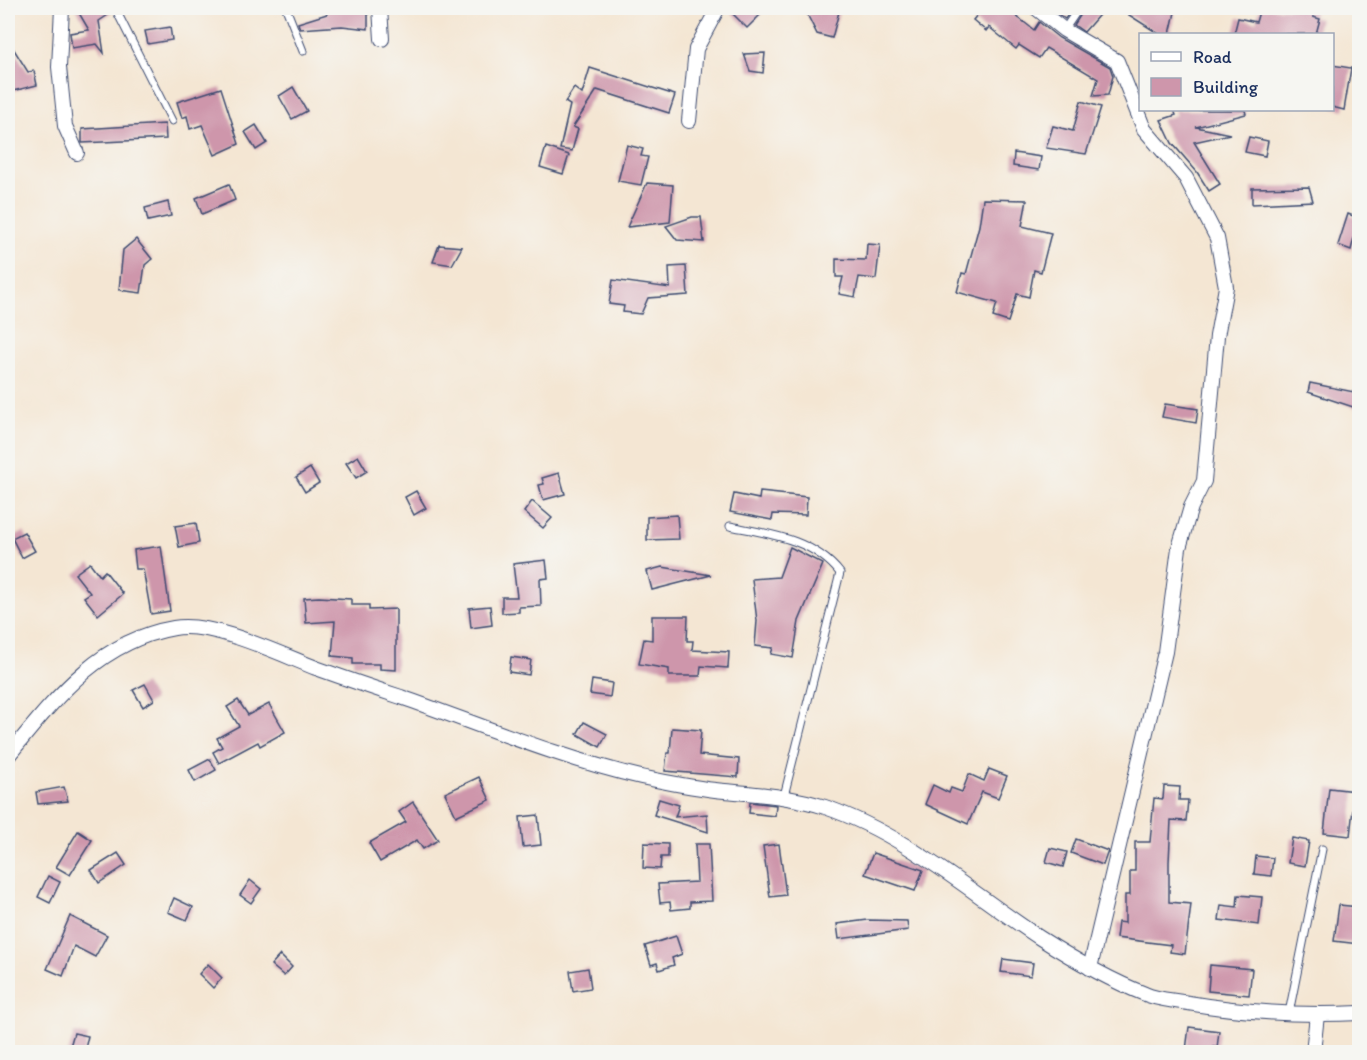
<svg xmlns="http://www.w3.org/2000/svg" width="1367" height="1060" font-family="Itim,sans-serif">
  <rect width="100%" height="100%" fill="#f6f6f2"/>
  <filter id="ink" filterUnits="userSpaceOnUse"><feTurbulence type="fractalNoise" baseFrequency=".0167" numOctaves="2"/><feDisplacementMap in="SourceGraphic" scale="12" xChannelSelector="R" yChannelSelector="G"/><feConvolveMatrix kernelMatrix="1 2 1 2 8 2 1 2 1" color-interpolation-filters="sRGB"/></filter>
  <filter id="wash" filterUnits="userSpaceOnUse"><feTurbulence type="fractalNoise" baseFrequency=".008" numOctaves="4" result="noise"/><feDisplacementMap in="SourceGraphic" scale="24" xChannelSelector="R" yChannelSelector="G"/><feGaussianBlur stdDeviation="1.35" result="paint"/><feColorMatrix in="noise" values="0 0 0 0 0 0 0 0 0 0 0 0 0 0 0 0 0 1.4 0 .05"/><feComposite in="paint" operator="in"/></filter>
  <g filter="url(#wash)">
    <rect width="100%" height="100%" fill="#f4e6d3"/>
    <g id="blocks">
      <g fill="#ce96ab">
        <path d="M 76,8 L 109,8 L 111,13 L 99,21 L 104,53 L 97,44 L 72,48 L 70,33 L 89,30 Z"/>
        <path d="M 327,8 L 368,8 L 368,29 L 342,26 L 300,29 L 298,23 L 327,14 Z"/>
        <path d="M 727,8 L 767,8 L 747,28 Z"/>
        <path d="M 804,8 L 840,8 L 832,38 L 817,34 Z"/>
        <path d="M 983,8 L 1006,8 L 1034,30 L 1039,22 L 1059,38 L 1110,67 L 1113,76 L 1108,95 L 1093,96 L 1098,79 L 1046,48 L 1039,58 L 1019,45 L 1016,49 L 989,27 L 986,31 L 973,20 Z"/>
        <path d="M 1050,8 L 1073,8 L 1065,19 Z"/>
        <path d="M 1085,8 L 1105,8 L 1084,32 L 1074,25 Z"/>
        <path d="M 1118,8 L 1176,8 L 1170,34 L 1159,34 Z"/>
        <path d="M 1260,8 L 1315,9 L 1313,17 L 1320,19 L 1316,34 L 1234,34 L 1238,18 L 1256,22 Z"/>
        <path d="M 170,27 L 172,40 L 148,44 L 145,31 Z"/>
        <path d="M 8,40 L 28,72 L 34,71 L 37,85 L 13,91 L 8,68 Z"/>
        <path d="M 765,53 L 763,73 L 750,71 L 744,54 Z"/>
        <path d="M 1332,65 L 1351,68 L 1344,110 L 1332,107 Z"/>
        <path d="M 590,68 L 675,95 L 669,113 L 597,90 L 573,127 L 578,129 L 572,151 L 560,149 L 570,105 L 565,102 L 574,88 L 582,94 Z"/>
        <path d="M 293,87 L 307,111 L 292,119 L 279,96 Z"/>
        <path d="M 221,88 L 239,144 L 215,155 L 202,125 L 190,129 L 187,116 L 182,118 L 177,102 Z"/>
        <path d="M 1081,101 L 1101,107 L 1086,154 L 1046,148 L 1053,126 L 1073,131 Z"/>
        <path d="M 1174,110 L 1245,110 L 1246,114 L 1196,127 L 1230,134 L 1194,142 L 1220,184 L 1209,191 L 1197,172 L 1172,143 L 1161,120 L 1176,115 Z"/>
        <path d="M 165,124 L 166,139 L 82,143 L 82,129 Z"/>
        <path d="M 256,125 L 267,143 L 256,150 L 245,132 Z"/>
        <path d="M 1249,137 L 1268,141 L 1265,156 L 1245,152 Z"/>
        <path d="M 627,145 L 643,149 L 641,156 L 648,157 L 641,185 L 618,181 Z"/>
        <path d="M 546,147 L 569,155 L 563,174 L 540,167 Z"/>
        <path d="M 1014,153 L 1041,157 L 1039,170 L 1013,166 Z"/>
        <path d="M 647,183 L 673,185 L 670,222 L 627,227 Z"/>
        <path d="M 229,184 L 235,200 L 202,214 L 196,198 Z"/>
        <path d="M 1309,187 L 1313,201 L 1252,204 L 1252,188 Z"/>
        <path d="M 983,199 L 1027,200 L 1022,226 L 1051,233 L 1041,272 L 1034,270 L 1029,297 L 1017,294 L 1008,322 L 993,317 L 997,303 L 957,292 L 962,273 L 966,274 L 979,226 Z"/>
        <path d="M 168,202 L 171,216 L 148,221 L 145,208 Z"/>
        <path d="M 1348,214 L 1359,218 L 1351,250 L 1338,245 Z"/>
        <path d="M 692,217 L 701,217 L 704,242 L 677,240 L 666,226 Z"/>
        <path d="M 136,239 L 152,259 L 145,265 L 141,293 L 119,290 L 123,250 Z"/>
        <path d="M 867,244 L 880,245 L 876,279 L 859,277 L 855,297 L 839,294 L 843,277 L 836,277 L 836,259 L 866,260 Z"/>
        <path d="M 439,245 L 462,247 L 452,265 L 433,262 Z"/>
        <path d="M 686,266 L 688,295 L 648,298 L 641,314 L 623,312 L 624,306 L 609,304 L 613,280 L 670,288 L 669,267 Z"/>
        <path d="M 1310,383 L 1359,393 L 1359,409 L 1308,392 Z"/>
        <path d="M 1165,404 L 1198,409 L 1196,423 L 1162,417 Z"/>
        <path d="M 358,456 L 367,471 L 356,478 L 346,463 Z"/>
        <path d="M 310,468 L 319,483 L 305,492 L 296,477 Z"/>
        <path d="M 559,473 L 565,494 L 543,500 L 539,485 L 544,484 L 542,478 Z"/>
        <path d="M 416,491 L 426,508 L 414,515 L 405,497 Z"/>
        <path d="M 760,492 L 807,497 L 806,515 L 773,514 L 772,520 L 730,512 L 734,494 L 759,499 Z"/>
        <path d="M 532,501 L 552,518 L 543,528 L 524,512 Z"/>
        <path d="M 677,515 L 679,539 L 647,540 L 647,517 Z"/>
        <path d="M 196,523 L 199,543 L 179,547 L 175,526 Z"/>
        <path d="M 24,532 L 35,551 L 22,558 L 12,538 Z"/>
        <path d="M 161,546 L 170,611 L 151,614 L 143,569 L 136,569 L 134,550 Z"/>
        <path d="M 790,547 L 823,564 L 799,621 L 793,658 L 771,654 L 773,648 L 755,646 L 757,621 L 752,579 L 779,577 Z"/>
        <path d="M 546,560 L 548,578 L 540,579 L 541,606 L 519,607 L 519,612 L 502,613 L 502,597 L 517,597 L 513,564 Z"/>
        <path d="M 90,563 L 100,576 L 105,571 L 123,594 L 98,615 L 84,597 L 90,593 L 75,574 Z"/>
        <path d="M 662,567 L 711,575 L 652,590 L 647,571 Z"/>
        <path d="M 319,597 L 351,599 L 351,605 L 369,605 L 369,610 L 396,609 L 396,670 L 380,669 L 380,664 L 353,664 L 353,658 L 332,656 L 335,621 L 306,623 L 304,598 Z"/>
        <path d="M 490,606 L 492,625 L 471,628 L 469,608 Z"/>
        <path d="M 652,616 L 688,616 L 687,641 L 693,641 L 692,650 L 729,652 L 728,668 L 701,666 L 700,676 L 669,676 L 669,669 L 639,664 L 644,639 L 652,640 Z"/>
        <path d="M 511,657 L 531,660 L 529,675 L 509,672 Z"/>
        <path d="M 592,680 L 612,683 L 610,697 L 590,694 Z"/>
        <path d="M 145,684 L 154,700 L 143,707 L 133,690 Z"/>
        <path d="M 238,700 L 248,715 L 269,704 L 285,732 L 260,746 L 258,742 L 219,763 L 213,752 L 222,747 L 217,738 L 239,726 L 227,707 Z"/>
        <path d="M 584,722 L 607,734 L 600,747 L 577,734 Z"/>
        <path d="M 672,728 L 701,730 L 699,755 L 739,759 L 738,777 L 665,771 L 667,753 L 670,753 Z"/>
        <path d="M 210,759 L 216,770 L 195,782 L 189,770 Z"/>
        <path d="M 989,769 L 1007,776 L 998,798 L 982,792 L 968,824 L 925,804 L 933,785 L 949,793 L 951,788 L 962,792 L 969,774 L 984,781 Z"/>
        <path d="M 479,777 L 490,800 L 456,816 L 445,793 Z"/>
        <path d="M 1164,786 L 1180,787 L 1179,800 L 1188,800 L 1186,821 L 1171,820 L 1169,862 L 1169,902 L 1191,904 L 1185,954 L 1170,952 L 1171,945 L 1116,938 L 1118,922 L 1125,923 L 1125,895 L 1130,895 L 1130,871 L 1135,871 L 1135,842 L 1150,842 L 1154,798 L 1163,799 Z"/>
        <path d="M 64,787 L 68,801 L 38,804 L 36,792 Z"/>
        <path d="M 1329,788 L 1355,791 L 1350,836 L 1324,833 Z"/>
        <path d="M 659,799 L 679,805 L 675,817 L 707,814 L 708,832 L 654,815 Z"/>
        <path d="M 413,802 L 438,840 L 423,849 L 417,840 L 380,862 L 369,843 L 406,822 L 399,812 Z"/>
        <path d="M 750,802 L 776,805 L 775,816 L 749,813 Z"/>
        <path d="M 538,815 L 541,845 L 523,847 L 520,817 Z"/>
        <path d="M 78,831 L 92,840 L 70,875 L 56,867 Z"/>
        <path d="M 1292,838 L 1309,841 L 1305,866 L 1288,863 Z"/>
        <path d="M 1076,839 L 1108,851 L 1103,865 L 1071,853 Z"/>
        <path d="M 644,843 L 668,844 L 668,857 L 661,857 L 660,869 L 643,868 Z"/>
        <path d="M 695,844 L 709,844 L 712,901 L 690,902 L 690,908 L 671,910 L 670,902 L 660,903 L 658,884 L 697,882 Z"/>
        <path d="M 779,844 L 786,895 L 770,897 L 763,846 Z"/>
        <path d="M 1050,848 L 1067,852 L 1063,867 L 1046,862 Z"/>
        <path d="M 118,853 L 126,865 L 99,883 L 91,870 Z"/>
        <path d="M 873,853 L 923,870 L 915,891 L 865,874 Z"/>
        <path d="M 1256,856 L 1273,858 L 1271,876 L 1254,874 Z"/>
        <path d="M 48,876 L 60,882 L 50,903 L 38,897 Z"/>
        <path d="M 250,880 L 261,889 L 251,903 L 240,895 Z"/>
        <path d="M 1238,895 L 1262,897 L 1259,925 L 1219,920 L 1221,905 L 1237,907 Z"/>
        <path d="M 174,898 L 193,907 L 187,920 L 168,912 Z"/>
        <path d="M 1339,905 L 1359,907 L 1359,944 L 1334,941 Z"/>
        <path d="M 70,916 L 107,935 L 95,957 L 74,946 L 63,976 L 47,969 Z"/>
        <path d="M 868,920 L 907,921 L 908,930 L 839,939 L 837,924 Z"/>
        <path d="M 676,936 L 682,954 L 672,958 L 674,965 L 659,970 L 657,963 L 651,965 L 645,946 Z"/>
        <path d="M 280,955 L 292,967 L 284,976 L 271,965 Z"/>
        <path d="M 1003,959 L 1033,963 L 1031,976 L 1001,972 Z"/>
        <path d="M 208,964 L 222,978 L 213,988 L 199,974 Z"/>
        <path d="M 1210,965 L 1252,969 L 1249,995 L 1208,991 Z"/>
        <path d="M 588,968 L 591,988 L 573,991 L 570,971 Z"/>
        <path d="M 1189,1027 L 1219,1031 L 1217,1048 L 1214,1047 L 1213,1053 L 1186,1050 Z"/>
        <path d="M 74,1033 L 88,1036 L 84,1053 L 68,1053 Z"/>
      </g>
    </g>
  </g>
  <g filter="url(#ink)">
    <use href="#blocks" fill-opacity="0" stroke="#3c4a70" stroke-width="1.5"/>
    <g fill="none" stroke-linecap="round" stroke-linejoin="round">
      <g stroke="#3c4a70" stroke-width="9">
        <g id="lane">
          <path d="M 115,8 L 172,121"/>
          <path d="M 286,8 L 303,51"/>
          <path d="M 1064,30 L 1079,8"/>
          <path d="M 730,526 C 770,534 813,539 840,573 L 784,796"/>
          <path d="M 1289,1013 L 1322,849"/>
        </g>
      </g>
      <g stroke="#3c4a70" stroke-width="16">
        <g id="street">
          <path d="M 62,8 L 59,67 L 65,126 L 77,153"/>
          <path d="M 380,8 L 382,39"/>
          <path d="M 1036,8 L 1064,30 L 1117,61 L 1144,129 L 1186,178 L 1217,238 L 1226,287 L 1217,336 L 1204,481 L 1191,507 L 1179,548 L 1165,652 L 1090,968"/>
          <path d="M 689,121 L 696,49 L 718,8"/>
          <path d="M 8,756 C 54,700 98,641 174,628 C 212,621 280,654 316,668 C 344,678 373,688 401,697 C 478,724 562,759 641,777 C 665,782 690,787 715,790 C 752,794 788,795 825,807 C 905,834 970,892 1040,938 C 1073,959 1109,980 1145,994 C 1156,999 1170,1000 1182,1002 C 1240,1012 1301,1016 1360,1013"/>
          <path d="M 1313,1052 L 1317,1015"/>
        </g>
      </g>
      <use href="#lane" stroke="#fff" stroke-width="7"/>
      <use href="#street" stroke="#fff" stroke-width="14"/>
    </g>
  </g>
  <rect width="1367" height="1060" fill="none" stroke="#f6f6f2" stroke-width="30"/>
  <rect x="1139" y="33" width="195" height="78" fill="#f6f6f2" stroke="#9ea6b7" stroke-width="1.5"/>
  <rect x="1151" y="52" width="30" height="9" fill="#ffffff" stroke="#9ea6b7" stroke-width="1.5"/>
  <text x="1193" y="63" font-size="18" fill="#1b2f5e">Road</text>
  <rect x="1151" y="78" width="30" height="18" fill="#ce96ab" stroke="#9ea6b7" stroke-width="1.5"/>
  <text x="1193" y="93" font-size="18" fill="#1b2f5e">Building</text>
</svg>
